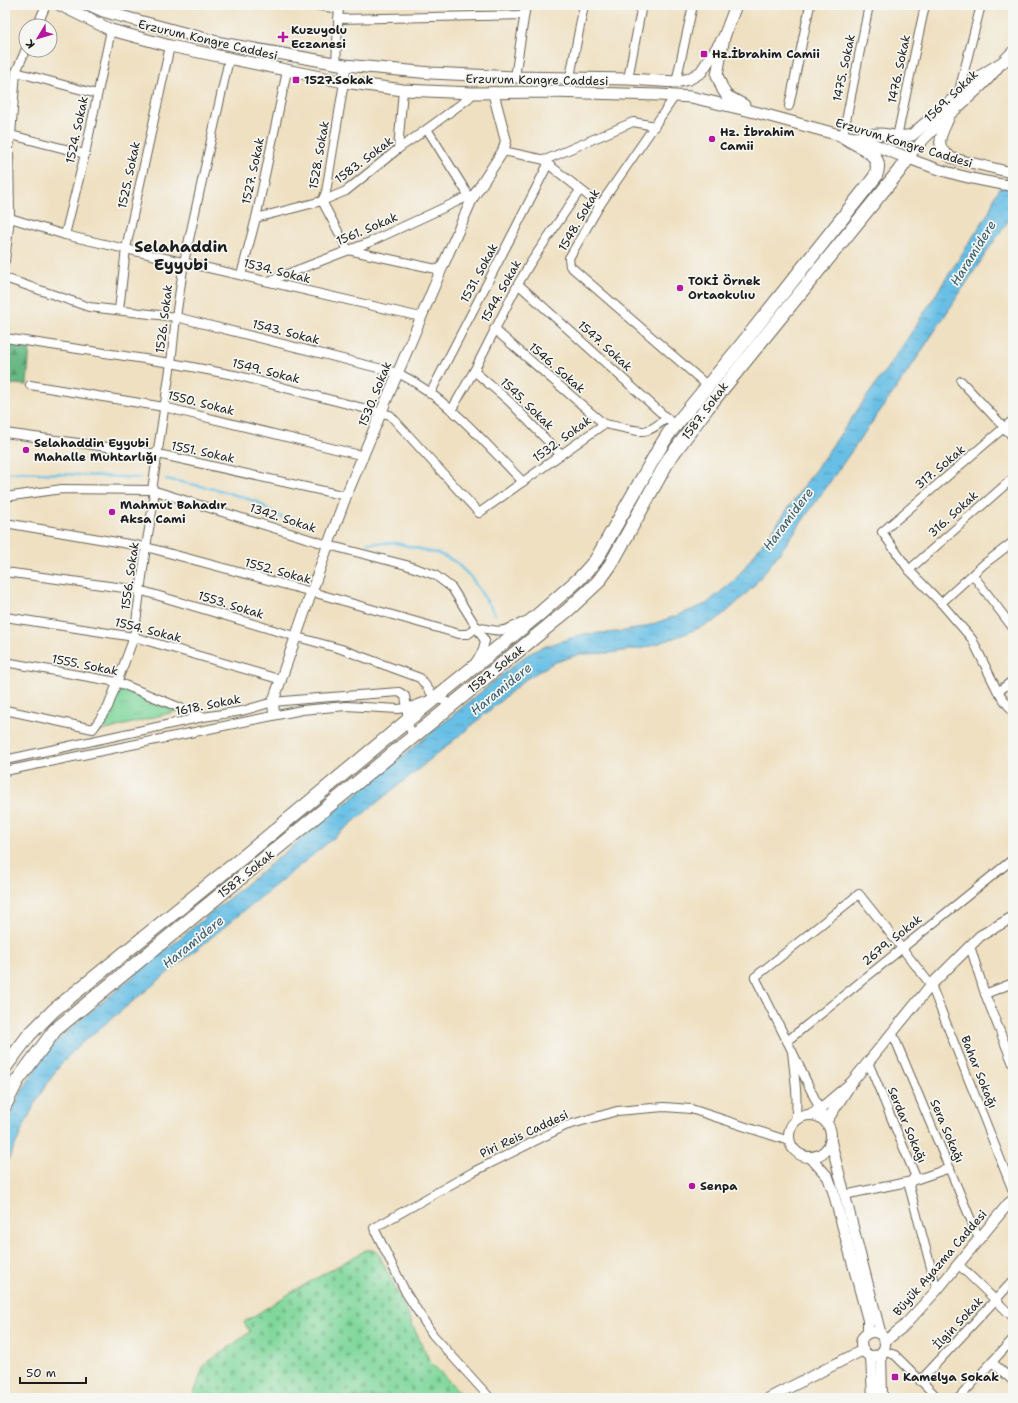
<svg xmlns="http://www.w3.org/2000/svg" width="1018" height="1403" font-family="'Shantell Sans',sans-serif">
  <defs>
    <pattern id="grass-tufts" width="24" height="20" patternUnits="userSpaceOnUse"><rect width="24" height="20" fill="#80d79b"/><path d="M3 7l-1-3M5 7V3M7 7l1-3M15 17l-1-3M17 17v-4M19 17l1-3" fill="none" stroke="#6eb885"/></pattern>
    <pattern id="forest-firs" width="22" height="20" patternUnits="userSpaceOnUse"><rect width="22" height="20" fill="#68b883"/><path d="M5 1l3.5 6h-7zM16 11l3.5 6h-7z" fill="#55956a"/></pattern>
    <pattern id="cemetery-stones" width="16" height="16" patternUnits="userSpaceOnUse"><rect width="16" height="16" fill="#80d79b"/><path d="M2 7V4a2 2 0 0 1 4 0v3zM10 15v-3a2 2 0 0 1 4 0v3z" fill="#6eb885"/></pattern>
    <pattern id="water-ripples" width="26" height="14" patternUnits="userSpaceOnUse"><rect width="26" height="14" fill="#68bfe5"/><path d="M2 4q2-2 4 0t4 0M15 11q2-2 4 0t4 0" fill="none" stroke="#559ab9"/></pattern>
  </defs>
  <rect width="100%" height="100%" fill="#f6f6f2"/>
  <filter id="ink" filterUnits="userSpaceOnUse"><feTurbulence type="fractalNoise" baseFrequency=".025" numOctaves="2"/><feDisplacementMap in="SourceGraphic" scale="8" xChannelSelector="R" yChannelSelector="G"/><feConvolveMatrix kernelMatrix="1 2 1 2 8 2 1 2 1" color-interpolation-filters="sRGB"/></filter>
  <filter id="wash" filterUnits="userSpaceOnUse"><feTurbulence type="fractalNoise" baseFrequency=".012" numOctaves="4" result="noise"/><feDisplacementMap in="SourceGraphic" scale="16" xChannelSelector="R" yChannelSelector="G"/><feGaussianBlur stdDeviation="0.9" result="paint"/><feColorMatrix in="noise" values="0 0 0 0 0 0 0 0 0 0 0 0 0 0 0 0 0 1.4 0 .05"/><feComposite in="paint" operator="in"/></filter>
  <g filter="url(#wash)">
    <rect width="100%" height="100%" fill="#efe0c1"/>
    <path fill="url(#grass-tufts)" stroke="#4e7a5c" d="M 119,689 L 177,711 L 91,734 L 106,716 Z"/>
    <path fill="url(#forest-firs)" stroke="#426a50" d="M 5,344 L 30,346 L 27,385 L 9,384 L 6,407 L 5,407 Z"/>
    <path fill="url(#cemetery-stones)" stroke="#4e7a5c" d="M 366,1250 L 373,1250 L 379,1254 L 430,1362 L 466,1398 L 195,1398 L 194,1393 L 204,1365 L 250,1332 L 244,1322 L 292,1292 Z"/>
    <path fill="url(#water-ripples)" stroke="#426e80" d="M 1013,171 L 1013,214 L 992,244 L 909,370 L 781,551 L 752,588 L 730,609 L 715,621 L 680,636 L 644,648 L 610,653 L 580,654 L 553,663 L 526,679 L 470,727 L 84,1041 C 73,1051 62,1062 53,1075 C 33,1102 20,1136 5,1167 L 5,1124 L 18,1098 L 36,1068 L 55,1043 L 74,1025 L 525,656 L 540,648 L 584,634 L 619,632 L 641,628 L 676,616 L 706,604 L 735,580 L 777,524 L 902,347 L 989,212 L 995,195 Z"/>
    <g fill="none" stroke-linecap="round" stroke-linejoin="round">
      <g stroke="#68bfe5" stroke-width="2.5">
        <path d="M 8,473 L 21,472 L 140,478"/>
        <path d="M 166,479 L 219,490 L 258,502 L 270,511 L 297,525"/>
        <path d="M 367,543 L 396,543 L 439,554 L 454,561 L 471,577 L 495,614"/>
      </g>
    </g>
  </g>
  <g filter="url(#ink)">
    <g fill="none" stroke-linecap="round" stroke-linejoin="round">
      <g stroke="#666156" stroke-width="10">
        <g id="minor">
          <path d="M 315,5 L 339,9"/>
          <path d="M 116,15 L 119,5"/>
          <path d="M 338,19 L 523,15"/>
          <path d="M 37,26 L 46,5"/>
          <path d="M 336,63 L 339,5"/>
          <path d="M 16,72 L 97,94"/>
          <path d="M 515,77 L 526,5"/>
          <path d="M 570,77 L 584,5"/>
          <path d="M 628,79 L 642,5"/>
          <path d="M 344,82 L 326,192 L 322,201 L 348,250 L 441,270"/>
          <path d="M 676,82 L 693,5"/>
          <path d="M 958,95 L 981,5"/>
          <path d="M 675,96 L 600,205 L 569,258 L 570,266 L 708,386"/>
          <path d="M 789,106 L 810,5"/>
          <path d="M 427,129 L 469,196"/>
          <path d="M 11,135 L 85,154"/>
          <path d="M 843,136 L 869,5"/>
          <path d="M 897,137 L 925,5"/>
          <path d="M 398,149 L 403,90"/>
          <path d="M 503,151 L 545,160 L 548,164 L 600,205"/>
          <path d="M 545,160 L 633,122 L 655,126"/>
          <path d="M 10,218 L 65,235 L 421,317"/>
          <path d="M 256,218 L 322,201 L 346,191 L 398,149 L 427,129 L 469,98 L 473,93"/>
          <path d="M 65,235 L 85,154 L 111,30"/>
          <path d="M 5,261 L 10,218 L 9,148 L 11,135 L 16,72 L 26,49"/>
          <path d="M 241,275 L 256,218 L 287,71"/>
          <path d="M 5,278 L 89,307 L 176,317 L 398,373 C 448,398 485,443 523,482"/>
          <path d="M 269,281 L 370,242 L 469,196 L 472,199"/>
          <path d="M 518,284 L 670,421"/>
          <path d="M 119,310 L 126,248 L 170,46"/>
          <path d="M 494,329 L 604,424"/>
          <path d="M 5,338 L 171,363 L 239,376 L 390,415 L 479,513 L 604,424 C 615,425 639,434 648,430 C 655,428 661,422 667,418"/>
          <path d="M 474,371 L 510,402 L 561,455"/>
          <path d="M 961,381 L 1013,437"/>
          <path d="M 30,385 L 164,407 L 364,456"/>
          <path d="M 430,394 C 469,317 510,241 548,164"/>
          <path d="M 452,409 L 474,371 L 518,284 L 531,262 L 580,190"/>
          <path d="M 1013,420 L 882,532 L 909,570 L 941,603 L 972,639 L 998,692 L 1013,712"/>
          <path d="M 5,433 L 158,454 L 346,496"/>
          <path d="M 5,497 L 62,489 L 152,490 L 328,545 L 406,565 L 435,575 L 452,588 L 485,641 L 482,652 L 476,661"/>
          <path d="M 5,523 L 146,547 L 312,592 L 459,634 L 468,634 L 477,627"/>
          <path d="M 909,570 L 1013,478"/>
          <path d="M 5,572 L 139,590 L 297,637 L 341,649 L 420,678 L 435,698"/>
          <path d="M 973,575 L 1013,628"/>
          <path d="M 941,603 L 984,564 L 1013,542"/>
          <path d="M 5,617 L 134,637 L 282,680"/>
          <path d="M 477,627 C 500,632 500,633 521,623"/>
          <path d="M 5,662 L 117,682 L 203,717"/>
          <path d="M 998,692 L 1013,680"/>
          <path d="M 5,710 L 93,729 L 108,707 L 134,637 L 146,547 L 154,499 L 152,490 L 171,363 L 176,317 L 184,262 L 229,59"/>
          <path d="M 5,760 L 203,717 L 242,711 L 273,702 L 318,698 L 399,692 L 405,696 L 407,708 L 407,721 L 413,737"/>
          <path d="M 5,771 L 302,710 L 346,706 L 398,709 L 407,708 L 435,698 L 453,704"/>
          <path d="M 970,946 L 985,994 L 1013,1064"/>
          <path d="M 985,994 L 1013,983"/>
          <path d="M 892,1032 L 979,1239"/>
          <path d="M 787,1041 L 1013,859"/>
          <path d="M 792,1051 L 755,977 L 859,894 L 931,985 L 1013,1191"/>
          <path d="M 868,1062 L 915,1175 L 909,1186 L 937,1290"/>
          <path d="M 795,1121 C 799,1098 794,1074 792,1051 L 826,1122"/>
          <path d="M 844,1195 L 912,1181 L 950,1168"/>
          <path d="M 958,1264 L 1013,1317"/>
          <path d="M 883,1351 L 895,1355 L 938,1398"/>
          <path d="M 992,1362 L 1013,1381"/>
          <path d="M 920,1381 L 1013,1281"/>
          <path d="M 490,1398 L 433,1335 L 406,1293 L 374,1228 L 473,1172 L 565,1126 L 617,1111 L 664,1107 L 691,1109 L 789,1141"/>
          <path d="M 959,1398 L 1013,1339"/>
        </g>
      </g>
      <g stroke="#666156" stroke-width="12">
        <g id="tertiary">
          <path d="M 999,66 C 992,75 984,84 976,91 C 953,113 927,132 908,158 C 941,172 978,181 1013,186"/>
          <path d="M 344,82 L 345,65"/>
          <path d="M 948,120 C 941,135 933,147 952,158 L 1013,173"/>
          <path d="M 274,714 L 273,702 L 328,545 L 346,496 L 441,270 L 472,199 L 503,151 L 506,141 L 493,92"/>
          <path d="M 852,1082 L 931,985 L 980,936 L 1013,917"/>
          <circle cx="810" cy="1136" r="21"/>
          <path d="M 809,1115 L 820,1109 L 852,1082 L 826,1122"/>
          <path d="M 831,1142 L 881,1335"/>
          <path d="M 811,1158 L 828,1177 L 833,1191 L 868,1320 L 868,1333"/>
          <circle cx="873" cy="1344" r="12"/>
          <path d="M 885,1341 L 903,1327 L 937,1290 L 1008,1204 L 1013,1200"/>
          <path d="M 881,1353 L 882,1398"/>
          <path d="M 871,1356 L 873,1398"/>
          <path d="M 769,1398 L 863,1350"/>
        </g>
      </g>
      <g stroke="#666156" stroke-width="13">
        <g id="secondary">
          <path d="M 60,5 L 111,30 L 170,46 L 344,82 L 403,90 L 473,93 L 551,92 L 659,95 L 691,97 L 759,113 L 843,136 L 859,139 L 908,158"/>
          <path d="M 90,5 L 103,11 L 113,14 L 221,43 L 345,65 L 431,73 L 515,77 L 628,79 L 676,82 L 689,79 L 701,72 L 724,37"/>
          <path d="M 736,5 L 724,37 L 717,75 L 723,90 L 727,96 L 744,105"/>
          <path d="M 855,138 C 863,137 870,134 878,134 C 890,134 900,139 912,135 L 958,95 L 982,75 L 1003,62 L 1013,52"/>
        </g>
      </g>
      <g stroke="#666156" stroke-width="15">
        <g id="primary">
          <path d="M 5,1067 L 29,1035 L 54,1010 L 248,853 L 407,721 L 538,615 L 579,579 L 596,560 L 659,449 L 669,433 L 739,348 L 875,177 C 886,153 859,147 843,136"/>
          <path d="M 5,1105 L 17,1081 L 55,1030 L 568,610 L 598,582 L 611,564 L 669,459 L 707,408 L 899,171 L 908,158"/>
        </g>
      </g>
      <use href="#minor" stroke="#fff" stroke-width="8"/>
      <use href="#tertiary" stroke="#fff" stroke-width="10"/>
      <use href="#secondary" stroke="#fff" stroke-width="11"/>
      <use href="#primary" stroke="#fff" stroke-width="13"/>
    </g>
  </g>
  <g fill="#b5179e" stroke="#f6f6f2" stroke-width="1.5">
    <path d="M281 31h4v4h4v4h-4v4h-4v-4h-4v-4h4z"/>
    <rect x="700" y="50" width="8" height="8" rx="2"/>
    <rect x="292" y="76" width="8" height="8" rx="2"/>
    <circle cx="712" cy="139" r="4"/>
    <circle cx="680" cy="288" r="4"/>
    <circle cx="26" cy="450" r="4"/>
    <circle cx="112" cy="512" r="4"/>
    <circle cx="692" cy="1186" r="4"/>
    <rect x="891" y="1373" width="8" height="8" rx="2"/>
  </g>
  <g text-anchor="middle" dominant-baseline="central" stroke-width="3.5" stroke-linejoin="round" paint-order="stroke">
    <g font-size="12" font-weight="bold" fill="#1c1c1c" stroke="#f6f6f2" text-anchor="start">
      <text x="291" y="30">Kuzuyolu<tspan x="291" dy="14">Eczanesi</tspan></text>
      <text x="712" y="54">Hz.İbrahim Camii</text>
      <text x="304" y="80">1527.Sokak</text>
      <text x="720" y="132">Hz. İbrahim<tspan x="720" dy="14">Camii</tspan></text>
      <text x="688" y="281">TOKİ Örnek<tspan x="688" dy="14">Ortaokulıu</tspan></text>
      <text x="34" y="443">Selahaddin Eyyubi<tspan x="34" dy="14">Mahalle Muhtarlığı</tspan></text>
      <text x="120" y="505">Mahmut Bahadır<tspan x="120" dy="14">Aksa Cami</tspan></text>
      <text x="700" y="1186">Senpa</text>
      <text x="903" y="1377">Kamelya Sokak</text>
    </g>
    <g font-size="12" fill="#1c1c1c" stroke="#f6f6f2">
      <text transform="translate(208 40) rotate(13)">Erzurum Kongre Caddesi</text>
      <text transform="translate(844 68) rotate(-78)">1475. Sokak</text>
      <text transform="translate(899 69) rotate(-78)">1476. Sokak</text>
      <text transform="translate(537 80) rotate(1)">Erzurum Kongre Caddesi</text>
      <text transform="translate(951 96) rotate(-44)">1569. Sokak</text>
      <text transform="translate(77 130) rotate(-78)">1524. Sokak</text>
      <text transform="translate(904 143) rotate(17)">Erzurum Kongre Caddesi</text>
      <text transform="translate(319 155) rotate(-80)">1528. Sokak</text>
      <text transform="translate(364 160) rotate(-37)">1583. Sokak</text>
      <text transform="translate(253 171) rotate(-78)">1527. Sokak</text>
      <text transform="translate(129 175) rotate(-78)">1525. Sokak</text>
      <text transform="translate(579 220) rotate(-60)">1548. Sokak</text>
      <text transform="translate(367 229) rotate(-23)">1561. Sokak</text>
      <text transform="translate(277 271) rotate(14)">1534. Sokak</text>
      <text transform="translate(479 273) rotate(-62)">1531. Sokak</text>
      <text transform="translate(501 291) rotate(-61)">1544. Sokak</text>
      <text transform="translate(164 319) rotate(-83)">1526. Sokak</text>
      <text transform="translate(286 332) rotate(14)">1543. Sokak</text>
      <text transform="translate(605 346) rotate(42)">1547. Sokak</text>
      <text transform="translate(557 368) rotate(41)">1546. Sokak</text>
      <text transform="translate(266 371) rotate(14)">1549. Sokak</text>
      <text transform="translate(375 394) rotate(-68)">1530. Sokak</text>
      <text transform="translate(201 403) rotate(14)">1550. Sokak</text>
      <text transform="translate(527 404) rotate(44)">1545. Sokak</text>
      <text transform="translate(705 411) rotate(-53)">1587. Sokak</text>
      <text transform="translate(562 439) rotate(-36)">1532. Sokak</text>
      <text transform="translate(203 452) rotate(12)">1551. Sokak</text>
      <text transform="translate(940 467) rotate(-40)">317. Sokak</text>
      <text transform="translate(953 514) rotate(-42)">316. Sokak</text>
      <text transform="translate(283 518) rotate(18)">1342. Sokak</text>
      <text transform="translate(278 571) rotate(15)">1552. Sokak</text>
      <text transform="translate(130 576) rotate(-82)">1556. Sokak</text>
      <text transform="translate(231 605) rotate(17)">1553. Sokak</text>
      <text transform="translate(148 630) rotate(14)">1554. Sokak</text>
      <text transform="translate(85 665) rotate(11)">1555. Sokak</text>
      <text transform="translate(496 669) rotate(-39)">1587. Sokak</text>
      <text transform="translate(208 705) rotate(-11)">1618. Sokak</text>
      <text transform="translate(246 874) rotate(-39)">1587. Sokak</text>
      <text transform="translate(892 940) rotate(-39)">2679. Sokak</text>
      <text transform="translate(979 1072) rotate(68)">Bahar Sokağı</text>
      <text transform="translate(907 1125) rotate(67)">Serdar Sokağı</text>
      <text transform="translate(947 1131) rotate(67)">Sera Sokağı</text>
      <text transform="translate(524 1134) rotate(-25)">Piri Reis Caddesi</text>
      <text transform="translate(940 1263) rotate(-49)">Büyük Ayazma Caddesi</text>
      <text transform="translate(958 1323) rotate(-47)">İlgin Sokak</text>
    </g>
    <g font-size="13" font-style="italic" fill="#3a5d6c" stroke="#f6f6f2">
      <text transform="translate(973 253) rotate(-58)">Haramidere</text>
      <text transform="translate(788 519) rotate(-53)">Haramidere</text>
      <text transform="translate(501 689) rotate(-39)">Haramidere</text>
      <text transform="translate(193 942) rotate(-39)">Haramidere</text>
    </g>
    <g font-size="16" font-weight="bold" fill="#1c1c1c" stroke="#f6f6f2">
      <text x="181" y="246">Selahaddin<tspan x="181" dy="18">Eyyubi</tspan></text>
    </g>
  </g>
  <rect width="1018" height="1403" fill="none" stroke="#f6f6f2" stroke-width="20"/>
  <g transform="translate(38 38) rotate(232)"><circle r="19" fill="#f6f6f2" stroke="#9f9f9c"/>
  <path d="M0-3L7 15L0 10L-7 15Z" fill="#b5179e"/>
  <text y="-6" font-size="11" font-weight="bold" text-anchor="middle" fill="#1c1c1c">K</text>
  </g>
  <path d="M20 1377v6h66v-6" fill="none" stroke="#1c1c1c" stroke-width="2"/>
  <text x="26" y="1377" font-size="12" fill="#1c1c1c" stroke="#f6f6f2" stroke-width="3" paint-order="stroke">50 m</text>
</svg>
